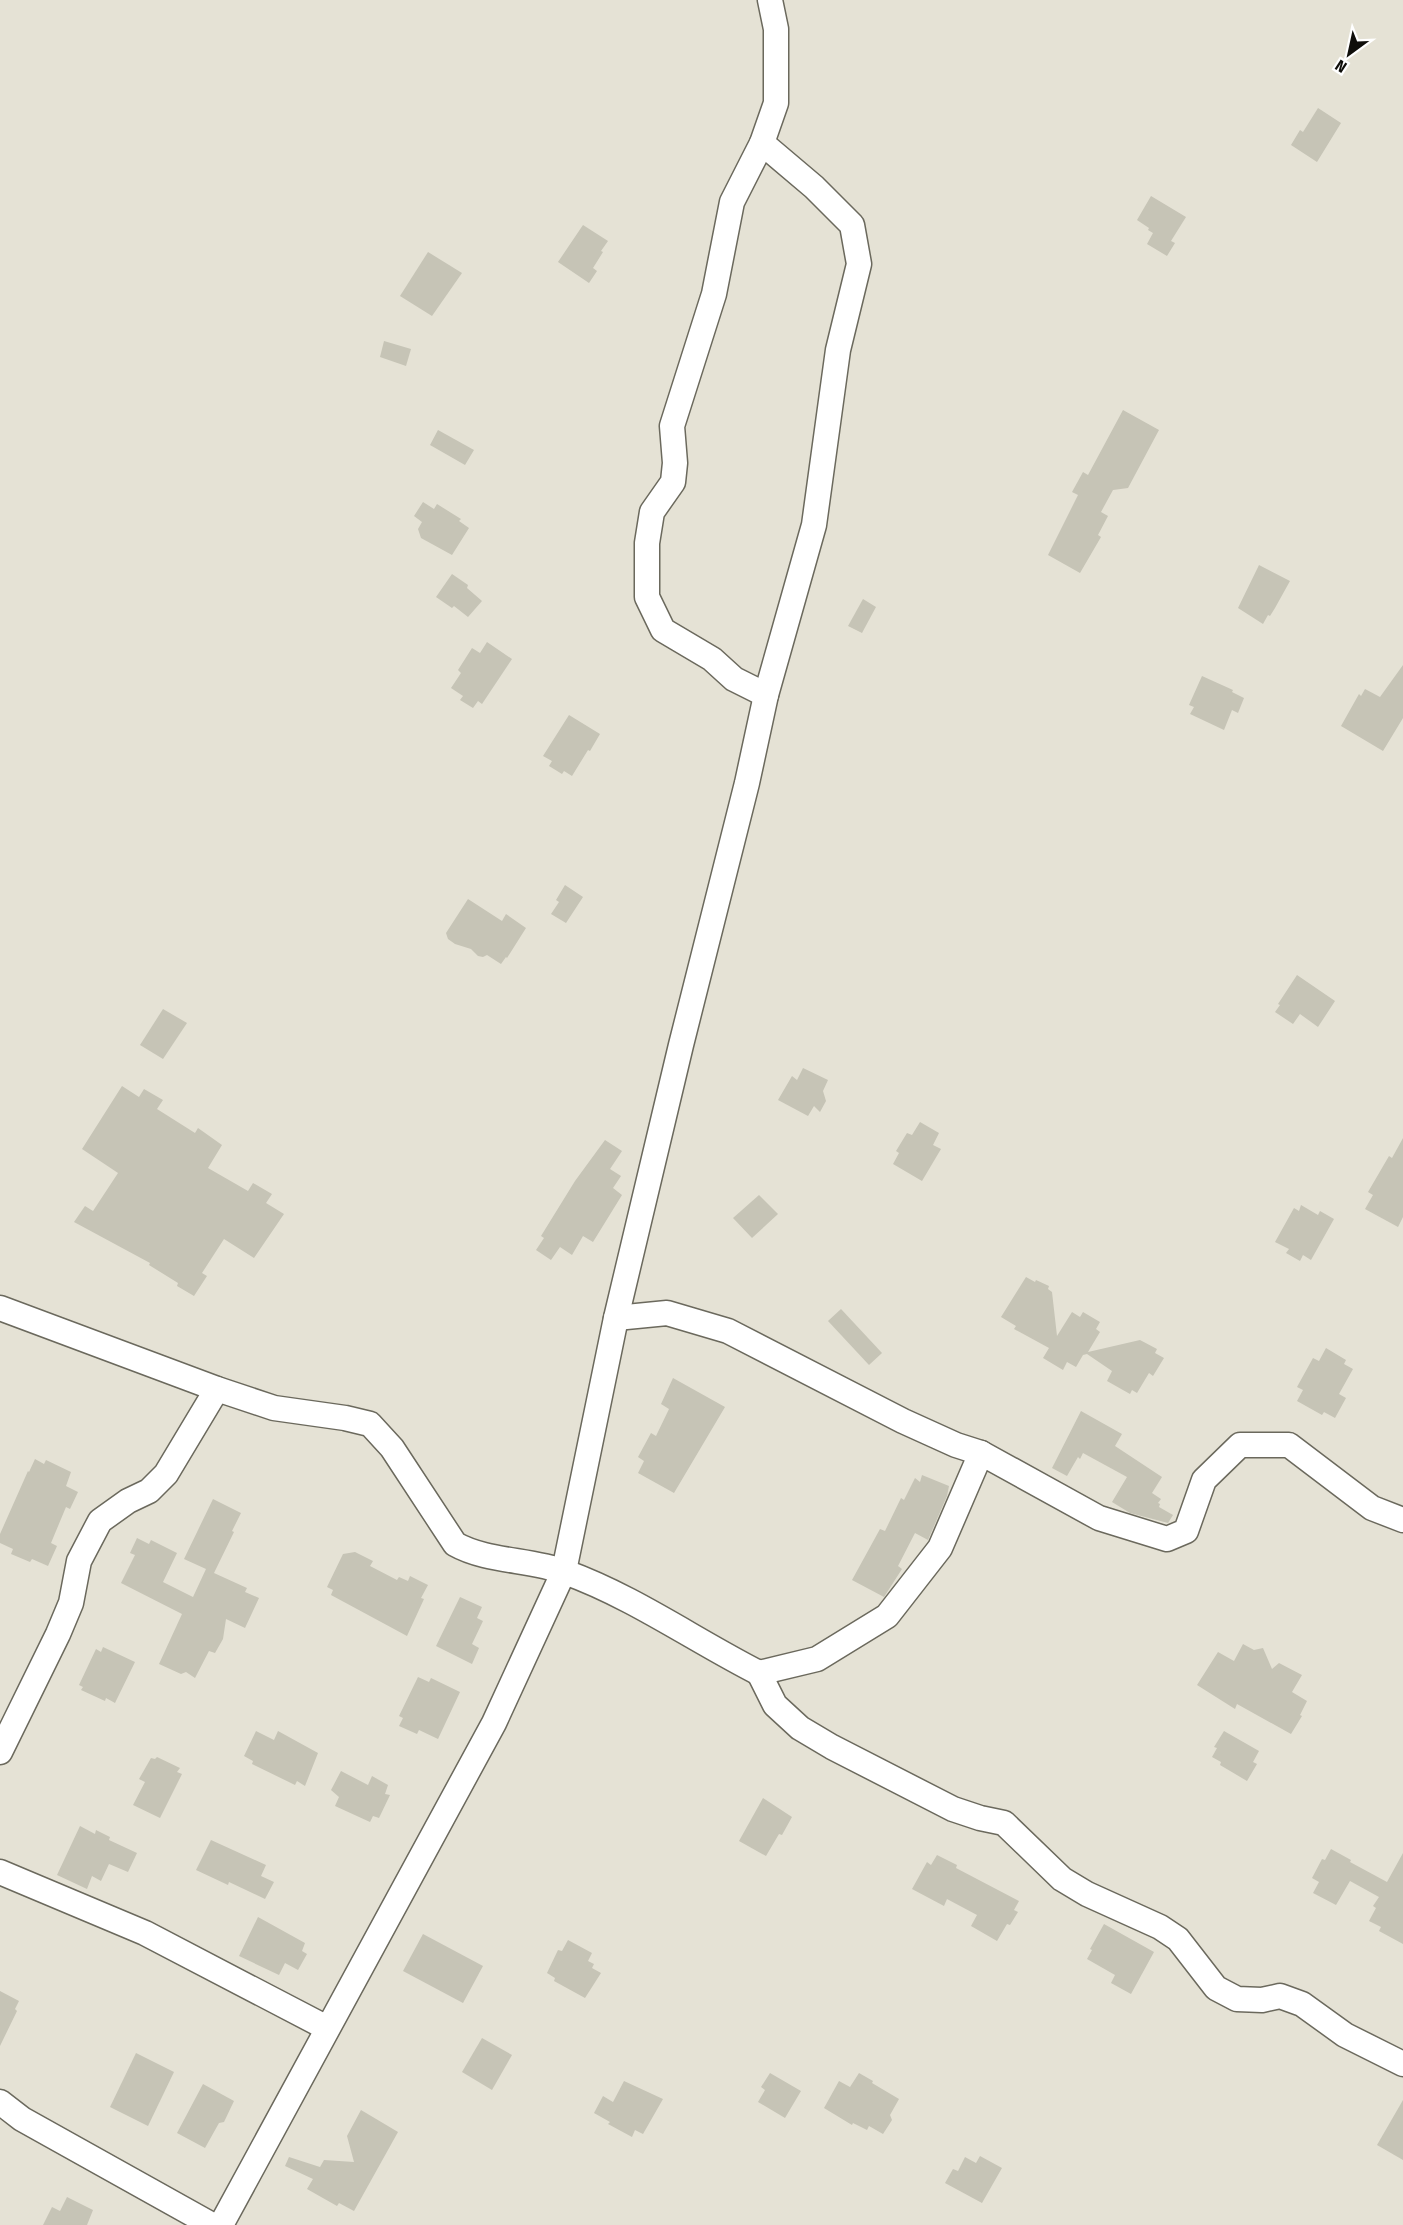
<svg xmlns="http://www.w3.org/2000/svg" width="1403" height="2225" font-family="'Fira Sans Condensed',sans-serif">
  <rect width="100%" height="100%" fill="#e5e2d5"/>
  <g fill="#c6c4b6">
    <path d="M 1318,108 L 1341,123 L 1317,162 L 1291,145 L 1300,130 L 1303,132 Z"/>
    <path d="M 1151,196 L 1186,217 L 1171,241 L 1175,243 L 1167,256 L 1147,244 L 1153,233 L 1148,230 L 1149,228 L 1137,220 Z"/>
    <path d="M 583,225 L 608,241 L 601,251 L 603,252 L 593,268 L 597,271 L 589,283 L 558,262 Z"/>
    <path d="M 428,252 L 462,273 L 432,316 L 400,296 Z"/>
    <path d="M 384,341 L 411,349 L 406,366 L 380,357 Z"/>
    <path d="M 1123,410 L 1159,430 L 1128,488 L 1113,490 L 1101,512 L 1108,516 L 1098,535 L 1101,537 L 1080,573 L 1048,555 L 1078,495 L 1072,492 L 1083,472 L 1088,475 Z"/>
    <path d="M 438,430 L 474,450 L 465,465 L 430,445 Z"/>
    <path d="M 423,502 L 434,509 L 437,504 L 461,519 L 459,521 L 469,528 L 452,555 L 421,538 L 418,529 L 422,522 L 414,516 Z"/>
    <path d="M 1259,565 L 1290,581 L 1275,608 L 1270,616 L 1268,615 L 1263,624 L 1238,608 Z"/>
    <path d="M 452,574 L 468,585 L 467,588 L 482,601 L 468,617 L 454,606 L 452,608 L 436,597 Z"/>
    <path d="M 863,599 L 876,607 L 862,633 L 848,626 Z"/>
    <path d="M 487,642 L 512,659 L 482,704 L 478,701 L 473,708 L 460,700 L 463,696 L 451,688 L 461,673 L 458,670 L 472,648 L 480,653 Z"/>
    <path d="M 1403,665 L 1403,718 L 1383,751 L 1341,726 L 1359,694 L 1361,696 L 1365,689 L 1380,697 Z"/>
    <path d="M 1202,676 L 1233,690 L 1232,692 L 1244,698 L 1238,713 L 1232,710 L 1224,730 L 1190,714 L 1194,707 L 1189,705 Z"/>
    <path d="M 569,715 L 600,734 L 590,751 L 588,750 L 572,776 L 564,771 L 562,774 L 549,766 L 552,761 L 543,756 Z"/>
    <path d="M 565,885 L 583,897 L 566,923 L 551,914 L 559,902 L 556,900 Z"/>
    <path d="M 468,899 L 502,921 L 506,914 L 526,928 L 507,958 L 506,957 L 501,964 L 487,955 L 483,957 L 478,956 L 471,949 L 455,944 L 448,939 L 446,933 Z"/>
    <path d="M 1297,975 L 1335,1001 L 1318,1027 L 1300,1014 L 1293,1024 L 1275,1012 L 1280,1005 L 1278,1004 Z"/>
    <path d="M 163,1009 L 187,1023 L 163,1059 L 140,1045 Z"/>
    <path d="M 803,1068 L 828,1080 L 823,1091 L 826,1101 L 820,1112 L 814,1106 L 808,1116 L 778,1100 L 792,1076 L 797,1080 Z"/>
    <path d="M 122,1086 L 139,1097 L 144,1089 L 163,1100 L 157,1109 L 195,1133 L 198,1128 L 222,1145 L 208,1168 L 248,1191 L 253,1183 L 272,1194 L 266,1203 L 284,1214 L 254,1258 L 224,1239 L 202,1273 L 207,1276 L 194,1296 L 177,1286 L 178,1283 L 149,1265 L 150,1263 L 74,1222 L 85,1206 L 93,1211 L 118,1173 L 82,1149 Z"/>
    <path d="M 920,1122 L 939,1133 L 933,1145 L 941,1149 L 922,1181 L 893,1164 L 899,1153 L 896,1151 L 907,1133 L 912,1135 Z"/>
    <path d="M 1403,1138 L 1403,1217 L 1398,1227 L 1365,1209 L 1373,1195 L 1368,1192 L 1389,1156 L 1392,1158 Z"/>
    <path d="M 605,1140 L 622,1151 L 610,1169 L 621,1176 L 613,1188 L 622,1195 L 593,1242 L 583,1236 L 572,1255 L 560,1247 L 551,1260 L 536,1250 L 544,1238 L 541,1236 L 575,1181 Z"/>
    <path d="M 759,1195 L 778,1214 L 752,1238 L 733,1218 Z"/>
    <path d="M 1301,1205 L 1318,1215 L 1320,1211 L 1334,1219 L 1311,1260 L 1303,1255 L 1300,1261 L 1286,1253 L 1289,1249 L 1275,1242 L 1294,1208 L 1299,1211 Z"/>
    <path d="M 1026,1277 L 1035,1282 L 1036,1280 L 1049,1286 L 1048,1289 L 1052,1292 L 1057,1336 L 1072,1312 L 1080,1317 L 1083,1312 L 1100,1322 L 1096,1329 L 1100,1332 L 1088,1352 L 1140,1340 L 1157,1349 L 1155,1353 L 1164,1358 L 1153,1376 L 1149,1373 L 1137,1393 L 1132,1390 L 1130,1394 L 1107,1381 L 1112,1371 L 1087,1354 L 1083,1355 L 1076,1367 L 1067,1362 L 1063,1370 L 1043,1358 L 1049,1348 L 1014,1329 L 1016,1326 L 1001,1317 Z"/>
    <path d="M 841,1309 L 882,1353 L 869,1365 L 828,1321 Z"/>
    <path d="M 1326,1348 L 1346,1360 L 1344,1364 L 1353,1369 L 1339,1394 L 1346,1398 L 1335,1418 L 1324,1412 L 1322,1415 L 1297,1401 L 1303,1390 L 1297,1387 L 1313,1358 L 1319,1361 Z"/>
    <path d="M 673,1378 L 725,1407 L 674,1493 L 638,1473 L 644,1461 L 638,1457 L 651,1433 L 656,1436 L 669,1409 L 661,1404 Z"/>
    <path d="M 1081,1411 L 1122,1434 L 1115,1446 L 1162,1477 L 1152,1493 L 1161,1499 L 1158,1503 L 1160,1504 L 1159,1507 L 1173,1515 L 1168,1523 L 1130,1513 L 1112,1502 L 1127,1477 L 1083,1453 L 1080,1459 L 1078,1457 L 1067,1476 L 1052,1468 Z"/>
    <path d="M 35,1459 L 44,1464 L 46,1460 L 71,1472 L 66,1486 L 78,1492 L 70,1509 L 66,1507 L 51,1543 L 57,1546 L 48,1566 L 32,1559 L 30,1562 L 11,1554 L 13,1549 L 0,1543 L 0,1534 L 28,1471 L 29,1472 Z"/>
    <path d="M 922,1475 L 949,1486 L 947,1496 L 928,1540 L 915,1533 L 898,1566 L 902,1569 L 884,1597 L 852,1580 L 880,1529 L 885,1531 L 901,1498 L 904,1500 L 915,1478 L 920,1482 Z"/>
    <path d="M 213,1499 L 241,1513 L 232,1531 L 234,1532 L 214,1573 L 247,1588 L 245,1592 L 259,1598 L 245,1628 L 226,1619 L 223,1639 L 215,1653 L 209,1651 L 195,1678 L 186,1672 L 181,1674 L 159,1664 L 182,1614 L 121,1583 L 135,1555 L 130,1553 L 137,1538 L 149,1544 L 151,1540 L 177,1553 L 163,1582 L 193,1597 L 206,1569 L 184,1559 Z"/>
    <path d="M 355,1552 L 373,1561 L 370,1566 L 397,1580 L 399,1577 L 408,1581 L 410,1576 L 428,1585 L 421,1598 L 424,1599 L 407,1636 L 331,1595 L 333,1590 L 327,1587 L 343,1554 Z"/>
    <path d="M 460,1597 L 482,1607 L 477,1618 L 483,1621 L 472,1644 L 479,1648 L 472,1664 L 436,1646 Z"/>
    <path d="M 1243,1644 L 1254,1650 L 1263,1648 L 1272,1669 L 1279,1663 L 1302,1675 L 1292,1692 L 1307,1701 L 1300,1715 L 1302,1716 L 1291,1734 L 1237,1704 L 1235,1709 L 1197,1685 L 1218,1652 L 1234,1661 Z"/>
    <path d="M 103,1647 L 135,1662 L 115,1703 L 106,1698 L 105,1701 L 81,1690 L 83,1687 L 79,1685 L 96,1649 L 101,1652 Z"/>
    <path d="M 418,1677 L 429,1682 L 431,1678 L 460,1692 L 438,1739 L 419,1730 L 417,1734 L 399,1726 L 403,1718 L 399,1716 Z"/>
    <path d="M 256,1731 L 274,1740 L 278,1731 L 318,1753 L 305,1786 L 297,1781 L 295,1785 L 252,1764 L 253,1761 L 244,1756 Z"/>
    <path d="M 1224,1731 L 1259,1751 L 1253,1762 L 1257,1764 L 1247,1781 L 1220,1765 L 1221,1762 L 1212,1757 L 1217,1748 L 1214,1747 Z"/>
    <path d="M 157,1757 L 180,1768 L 177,1772 L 182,1774 L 160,1818 L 133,1805 L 145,1782 L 139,1779 L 151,1758 L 155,1759 Z"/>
    <path d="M 341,1771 L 368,1785 L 372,1776 L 388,1785 L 385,1794 L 390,1795 L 379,1818 L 373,1816 L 370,1822 L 335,1806 L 339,1797 L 331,1790 Z"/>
    <path d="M 763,1798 L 792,1817 L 782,1835 L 779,1834 L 766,1856 L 739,1841 Z"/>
    <path d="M 80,1826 L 95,1834 L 96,1830 L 110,1837 L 109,1840 L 137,1853 L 128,1872 L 109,1864 L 101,1881 L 92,1876 L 87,1889 L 57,1875 Z"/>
    <path d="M 211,1840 L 266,1865 L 261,1876 L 274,1882 L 265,1899 L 229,1882 L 228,1885 L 196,1870 Z"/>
    <path d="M 1331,1849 L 1351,1860 L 1350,1862 L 1387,1882 L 1403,1853 L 1403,1944 L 1379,1931 L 1381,1927 L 1369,1921 L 1376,1908 L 1373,1906 L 1379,1897 L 1350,1881 L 1336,1905 L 1313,1893 L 1319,1882 L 1312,1878 L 1322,1859 L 1325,1860 Z"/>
    <path d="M 937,1855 L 957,1865 L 956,1868 L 1019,1901 L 1014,1910 L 1018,1912 L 1010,1925 L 1007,1924 L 997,1941 L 971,1926 L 977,1915 L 947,1899 L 944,1906 L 912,1889 L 927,1862 L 931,1865 Z"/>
    <path d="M 258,1917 L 305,1943 L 302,1951 L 307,1954 L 298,1970 L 285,1963 L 279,1975 L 239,1956 Z"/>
    <path d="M 1104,1924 L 1154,1952 L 1131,1994 L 1111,1983 L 1115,1975 L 1087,1959 L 1092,1950 L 1090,1949 Z"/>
    <path d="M 423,1934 L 483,1966 L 463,2003 L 403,1971 Z"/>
    <path d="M 568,1940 L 592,1953 L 588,1961 L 594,1964 L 592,1968 L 601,1973 L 585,1998 L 554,1981 L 555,1978 L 547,1973 L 558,1950 L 562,1951 Z"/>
    <path d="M 0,1991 L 19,2001 L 15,2009 L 17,2011 L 0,2046 Z"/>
    <path d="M 482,2038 L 512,2055 L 492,2090 L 462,2072 Z"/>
    <path d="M 136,2053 L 174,2072 L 148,2126 L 110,2107 Z"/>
    <path d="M 770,2073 L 801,2091 L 785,2118 L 758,2102 L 765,2090 L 761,2087 Z"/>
    <path d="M 859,2073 L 873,2081 L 872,2083 L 899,2099 L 890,2115 L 892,2120 L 883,2134 L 869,2126 L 867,2130 L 853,2123 L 852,2125 L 824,2108 L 839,2081 L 850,2087 Z"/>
    <path d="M 624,2081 L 663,2099 L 643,2134 L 635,2130 L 632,2137 L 608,2124 L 610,2122 L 594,2113 L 603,2096 L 613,2102 Z"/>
    <path d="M 203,2084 L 234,2101 L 224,2122 L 219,2123 L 205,2148 L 177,2133 Z"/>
    <path d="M 1403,2100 L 1403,2160 L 1377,2145 Z"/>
    <path d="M 361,2110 L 398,2132 L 354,2211 L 339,2203 L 337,2206 L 307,2189 L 313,2179 L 285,2166 L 289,2157 L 320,2167 L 324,2160 L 354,2162 L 347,2136 Z"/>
    <path d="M 980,2156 L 1002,2168 L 982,2203 L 945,2183 L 953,2169 L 958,2171 L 965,2157 L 976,2163 Z"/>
    <path d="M 67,2197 L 93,2210 L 87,2225 L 43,2225 L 52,2207 L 60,2211 Z"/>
  </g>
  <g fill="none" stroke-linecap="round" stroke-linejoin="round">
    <g stroke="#6b695d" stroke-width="27">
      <g id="street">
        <path d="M 766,695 L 734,679 L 712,659 L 663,630 L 647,597 L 647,543 L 652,512 L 673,482 L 675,463 L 672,426 L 714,294 L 732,202 L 762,143 L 776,103 L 776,29 L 770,0"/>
        <path d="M 0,1308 L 217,1389 L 274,1408 L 345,1418 L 370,1424 L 392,1448 L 455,1544 C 487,1562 530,1559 565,1572 C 634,1597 694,1640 759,1673 L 817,1659 L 887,1616 L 940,1548 L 981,1453 L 1099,1518 L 1167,1539 L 1186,1531 L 1204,1480 L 1240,1445 L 1289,1445 L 1372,1508 L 1403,1520"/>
        <path d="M 616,1318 L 667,1313 L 728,1331 L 903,1421 L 956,1445 L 981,1453"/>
        <path d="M 759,1673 L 775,1705 L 800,1728 L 832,1747 L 953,1809 L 980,1818 L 1004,1823 L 1062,1879 L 1087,1894 L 1160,1927 L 1178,1939 L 1216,1988 L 1237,1999 L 1262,2000 L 1280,1996 L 1302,2004 L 1345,2035 L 1403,2064"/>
        <path d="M 0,1752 L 58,1634 L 71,1603 L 79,1561 L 100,1521 L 128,1501 L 149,1491 L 166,1474 L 217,1389"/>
        <path d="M 0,1872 L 145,1933 L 327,2028"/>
        <path d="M 0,2102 L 22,2119 L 212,2225"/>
        <path d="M 221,2225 L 494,1723 L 564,1571 L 616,1318 L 681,1045 L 747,783 L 766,695 L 814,525 L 838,350 L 859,264 L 852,225 L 814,187 L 762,143"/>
      </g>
    </g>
    <use href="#street" stroke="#fff" stroke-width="24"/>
  </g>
  <g transform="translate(1349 54) rotate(213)" stroke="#ffffff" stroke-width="4.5" paint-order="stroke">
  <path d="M0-4.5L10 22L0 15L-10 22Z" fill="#0f0e0a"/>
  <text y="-9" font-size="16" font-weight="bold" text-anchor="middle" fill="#0f0e0a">N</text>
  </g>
</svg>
